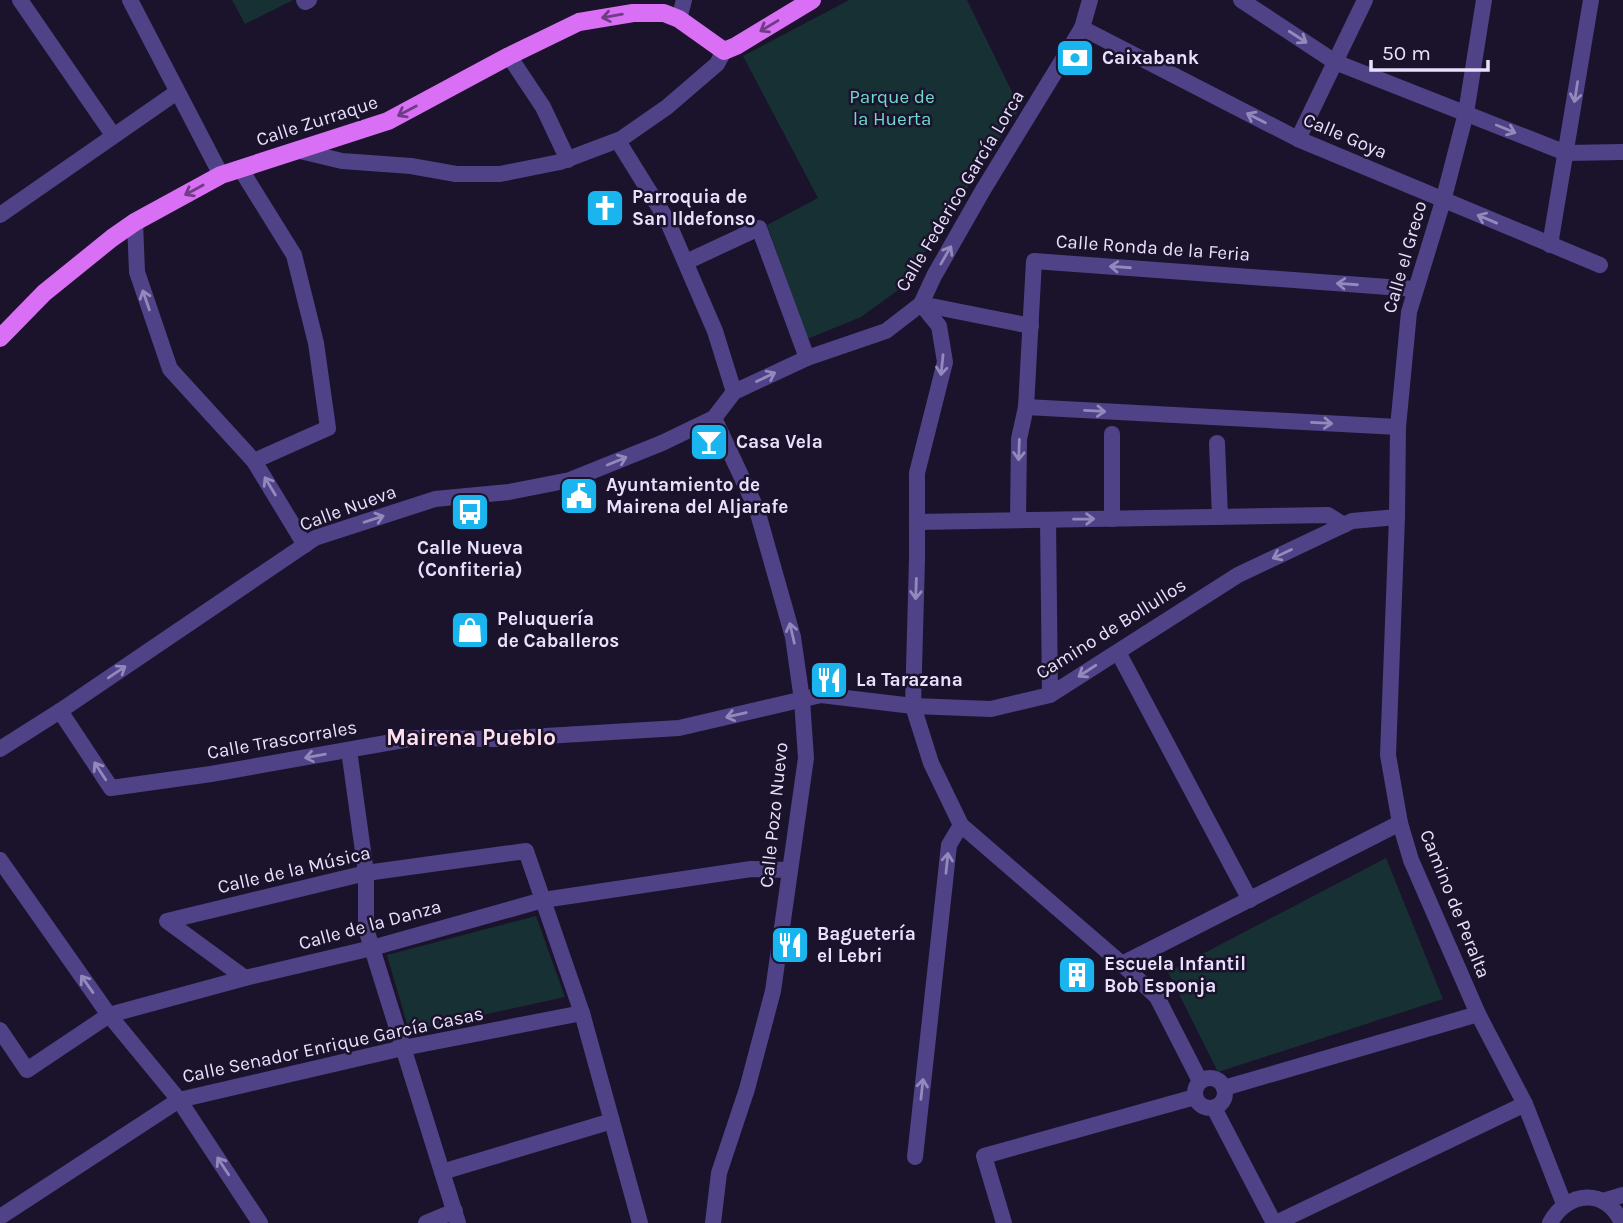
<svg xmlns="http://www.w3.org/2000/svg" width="1623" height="1223" font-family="Karla,sans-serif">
  <rect width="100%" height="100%" fill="#1b132b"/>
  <g fill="#173034">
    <path d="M 232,0 L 293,0 L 245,24 Z"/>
    <path d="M 849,0 L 967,0 L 1020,108 L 901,288 L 861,317 L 807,339 L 767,225 L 818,198 L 743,56 Z"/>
    <path d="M 1386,858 L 1443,999 L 1218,1072 L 1168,972 Z"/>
    <path d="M 536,916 L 565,997 L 409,1031 L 387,955 Z"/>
  </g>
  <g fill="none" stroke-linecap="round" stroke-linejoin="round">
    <g stroke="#504286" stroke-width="16">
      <path d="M 20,0 L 113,135"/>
      <path d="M 130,0 L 221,175"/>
      <path d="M 304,0 L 305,2 L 309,0"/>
      <path d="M 1241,0 L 1335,62 L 1566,153 L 1622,152"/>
      <path d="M 679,19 L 684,0"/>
      <path d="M 1082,28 L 1298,139 L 1600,265"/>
      <path d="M 509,56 L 543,107 L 568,160"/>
      <path d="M 1298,139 L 1365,0"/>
      <path d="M 618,141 L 667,220 L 715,331 L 734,392"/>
      <path d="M 300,151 L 342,161 L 411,166 L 456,174 L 500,174 L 560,162 L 621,139 L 667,107 L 717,64 L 724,51"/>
      <path d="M 240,168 L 294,255 L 316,343 L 328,428 L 254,461"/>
      <path d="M 0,215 L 177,92"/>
      <path d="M 135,222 L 137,272 L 170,369 L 254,461 L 305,545"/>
      <path d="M 1550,245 L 1591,0"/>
      <path d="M 686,262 L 759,228 L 807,358"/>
      <path d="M 921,304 L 939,326 L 945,362 L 917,473 L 917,559 L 913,706 L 931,763 L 961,825 L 1122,964 L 1157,997 L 1200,1081"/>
      <path d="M 921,304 L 1031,326"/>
      <path d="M 1026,407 L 1398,427"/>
      <path d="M 1112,434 L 1112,519"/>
      <path d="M 1217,443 L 1220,517"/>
      <path d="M 1397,517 L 1388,755 L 1400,823 L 1411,860 L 1478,1014 L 1525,1104 L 1564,1204"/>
      <path d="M 1018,520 L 1019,439 L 1026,407 L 1034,261 L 1415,289"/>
      <path d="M 1048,520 L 1050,695"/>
      <path d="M 917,522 L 1328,515 L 1344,525"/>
      <path d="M 1118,652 L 1250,900"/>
      <path d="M 60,711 L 111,788 L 211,774 L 415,738 L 497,739 L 679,728 L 821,695 L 913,706 L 991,709 L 1050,695 L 1238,575 L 1352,521 L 1397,517 L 1398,427 L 1409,312 L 1443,201 L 1466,113 L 1484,0"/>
      <path d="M 0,749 L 60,711 L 315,538 L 435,499 L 509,492 L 570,480 L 662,443 L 714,418 L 734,392 L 807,358 L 886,331 L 921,304 L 934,276 L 983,190 L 1082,28 L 1090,0"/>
      <path d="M 349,750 L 366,873 L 366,929 L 458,1223"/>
      <path d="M 0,860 L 109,1015 L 179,1100 L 260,1223"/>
      <path d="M 1122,964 L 1400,823"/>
      <path d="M 245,978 L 167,921 L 366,873 L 526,851 L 582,1013 L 640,1223"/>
      <path d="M 0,1030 L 27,1070 L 109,1015 L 245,978 L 372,948 L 543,900 L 751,869 L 790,870"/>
      <circle cx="1210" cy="1093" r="15"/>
      <path d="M 1224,1088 L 1478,1014"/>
      <path d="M 1214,1108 L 1274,1223"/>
      <path d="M 915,1157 L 949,845 L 961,825"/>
      <path d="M 442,1172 L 612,1121"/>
      <path d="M 1603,1201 L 1623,1195"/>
      <path d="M 0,1217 L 179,1100 L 403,1048 L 582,1013"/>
      <path d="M 426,1223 L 455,1211"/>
      <path d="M 713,1223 L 719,1173 L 747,1089 L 773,991 L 806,758 L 802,700 L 793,637 L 757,510 L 714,418"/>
      <path d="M 1004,1223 L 984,1156 L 1195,1097"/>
      <path d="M 1276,1223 L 1525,1104"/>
      <path d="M 1550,1223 C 1567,1191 1606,1187 1622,1223"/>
    </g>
    <path stroke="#d96ff4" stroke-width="18" d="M 0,338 L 44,293 L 112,238 L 135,222 L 221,175 L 388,121 L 509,56 L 579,22 L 633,13 L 664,13 L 679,19 L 724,51 L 736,46 L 812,0"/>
  </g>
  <defs><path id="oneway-shaft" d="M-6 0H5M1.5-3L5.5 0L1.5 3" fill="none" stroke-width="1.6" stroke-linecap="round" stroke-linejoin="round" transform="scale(1.75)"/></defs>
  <g stroke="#703c85">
    <use href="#oneway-shaft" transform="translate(612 16) rotate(170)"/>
    <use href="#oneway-shaft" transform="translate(769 26) rotate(149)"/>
    <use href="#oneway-shaft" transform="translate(407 111) rotate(152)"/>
    <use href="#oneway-shaft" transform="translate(194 190) rotate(151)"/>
  </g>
  <g stroke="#9489bc">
    <use href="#oneway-shaft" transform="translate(1298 37) rotate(33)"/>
    <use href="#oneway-shaft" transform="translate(1576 92) rotate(99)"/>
    <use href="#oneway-shaft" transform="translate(1256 118) rotate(-153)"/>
    <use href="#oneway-shaft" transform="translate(1506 129) rotate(22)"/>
    <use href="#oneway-shaft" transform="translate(1487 219) rotate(-157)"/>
    <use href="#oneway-shaft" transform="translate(946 255) rotate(-60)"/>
    <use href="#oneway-shaft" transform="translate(1120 267) rotate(-176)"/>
    <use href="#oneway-shaft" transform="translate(1347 284) rotate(-176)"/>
    <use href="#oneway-shaft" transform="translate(146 300) rotate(-109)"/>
    <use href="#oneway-shaft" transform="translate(942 365) rotate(96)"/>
    <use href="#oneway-shaft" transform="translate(766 377) rotate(-25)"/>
    <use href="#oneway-shaft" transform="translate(1095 411) rotate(3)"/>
    <use href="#oneway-shaft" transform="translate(1322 423) rotate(3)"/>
    <use href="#oneway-shaft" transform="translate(1019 450) rotate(92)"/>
    <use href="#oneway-shaft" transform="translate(617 461) rotate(-22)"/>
    <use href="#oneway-shaft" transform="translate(270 486) rotate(-121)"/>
    <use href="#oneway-shaft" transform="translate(374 519) rotate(-18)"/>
    <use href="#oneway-shaft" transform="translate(1084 519) rotate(-1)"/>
    <use href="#oneway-shaft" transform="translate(1282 554) rotate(155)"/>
    <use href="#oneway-shaft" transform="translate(916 589) rotate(92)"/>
    <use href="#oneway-shaft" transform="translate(792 633) rotate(-103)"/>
    <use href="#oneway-shaft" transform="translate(1087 671) rotate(147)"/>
    <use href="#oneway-shaft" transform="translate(117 672) rotate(-34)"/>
    <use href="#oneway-shaft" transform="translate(736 715) rotate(167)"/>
    <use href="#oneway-shaft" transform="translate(315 756) rotate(170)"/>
    <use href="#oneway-shaft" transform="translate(100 771) rotate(-123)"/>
    <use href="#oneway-shaft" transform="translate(947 863) rotate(-84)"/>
    <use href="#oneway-shaft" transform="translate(87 984) rotate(-125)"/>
    <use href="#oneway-shaft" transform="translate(922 1089) rotate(-84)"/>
    <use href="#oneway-shaft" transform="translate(223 1166) rotate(-123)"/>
  </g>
  <defs>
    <g id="bank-square" transform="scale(2.0125)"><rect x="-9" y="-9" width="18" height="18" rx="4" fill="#1ab5ee" stroke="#1b132b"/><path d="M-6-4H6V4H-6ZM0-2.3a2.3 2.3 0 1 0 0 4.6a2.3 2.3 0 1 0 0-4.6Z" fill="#fff"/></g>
    <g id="church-square" transform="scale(2.0125)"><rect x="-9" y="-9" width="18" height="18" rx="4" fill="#1ab5ee" stroke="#1b132b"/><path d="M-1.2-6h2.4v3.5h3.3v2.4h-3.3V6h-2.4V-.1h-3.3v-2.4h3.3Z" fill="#fff"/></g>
    <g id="bar-square" transform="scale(2.0125)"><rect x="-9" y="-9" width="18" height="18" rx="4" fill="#1ab5ee" stroke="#1b132b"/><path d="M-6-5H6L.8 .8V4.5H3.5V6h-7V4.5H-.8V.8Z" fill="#fff"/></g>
    <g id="civic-square" transform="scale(2.0125)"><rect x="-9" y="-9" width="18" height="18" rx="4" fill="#1ab5ee" stroke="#1b132b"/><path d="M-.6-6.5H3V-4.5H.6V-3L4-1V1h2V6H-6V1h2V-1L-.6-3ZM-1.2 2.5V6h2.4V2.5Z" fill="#fff"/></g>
    <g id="bus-square" transform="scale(2.0125)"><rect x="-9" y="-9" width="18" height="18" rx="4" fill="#1ab5ee" stroke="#1b132b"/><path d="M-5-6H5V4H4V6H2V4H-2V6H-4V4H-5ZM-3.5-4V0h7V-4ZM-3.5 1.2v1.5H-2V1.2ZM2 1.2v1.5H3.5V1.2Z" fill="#fff"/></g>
    <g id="shop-square" transform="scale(2.0125)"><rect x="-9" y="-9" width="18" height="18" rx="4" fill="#1ab5ee" stroke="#1b132b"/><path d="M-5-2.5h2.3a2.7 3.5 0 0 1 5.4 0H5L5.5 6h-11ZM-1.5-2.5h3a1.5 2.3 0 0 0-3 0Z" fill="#fff"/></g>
    <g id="restaurant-square" transform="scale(2.0125)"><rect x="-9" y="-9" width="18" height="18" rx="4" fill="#1ab5ee" stroke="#1b132b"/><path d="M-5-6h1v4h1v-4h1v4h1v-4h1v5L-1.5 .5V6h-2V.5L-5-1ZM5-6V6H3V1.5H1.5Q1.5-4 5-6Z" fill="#fff"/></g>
    <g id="building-square" transform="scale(2.0125)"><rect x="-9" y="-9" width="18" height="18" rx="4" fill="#1ab5ee" stroke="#1b132b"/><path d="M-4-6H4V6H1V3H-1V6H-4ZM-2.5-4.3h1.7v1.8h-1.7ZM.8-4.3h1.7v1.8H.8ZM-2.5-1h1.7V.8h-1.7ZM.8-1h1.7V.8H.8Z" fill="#fff"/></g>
  </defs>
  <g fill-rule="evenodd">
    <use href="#bank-square" x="1075" y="58"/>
    <use href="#church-square" x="605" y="208"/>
    <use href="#bar-square" x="709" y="442"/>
    <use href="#civic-square" x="579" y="496"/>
    <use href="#bus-square" x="470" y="512"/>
    <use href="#shop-square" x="470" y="630"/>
    <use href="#restaurant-square" x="829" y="680"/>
    <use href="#restaurant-square" x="790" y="945"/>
    <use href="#building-square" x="1077" y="975"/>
  </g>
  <g text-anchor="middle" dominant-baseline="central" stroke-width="5" stroke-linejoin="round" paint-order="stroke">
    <g font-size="19" font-weight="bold" fill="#e8e0fd" stroke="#1b132b" text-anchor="start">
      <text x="1102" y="58">Caixabank</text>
      <text x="632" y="197">Parroquia de<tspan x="632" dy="22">San Ildefonso</tspan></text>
      <text x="736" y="442">Casa Vela</text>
      <text x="606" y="485">Ayuntamiento de<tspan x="606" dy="22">Mairena del Aljarafe</tspan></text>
      <text x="470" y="548" text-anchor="middle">Calle Nueva<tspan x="470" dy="22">(Confiteria)</tspan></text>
      <text x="497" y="619">Peluquería<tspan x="497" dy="22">de Caballeros</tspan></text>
      <text x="856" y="680">La Tarazana</text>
      <text x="817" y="934">Baguetería<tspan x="817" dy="22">el Lebri</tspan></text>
      <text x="1104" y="964">Escuela Infantil<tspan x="1104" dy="22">Bob Esponja</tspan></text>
    </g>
    <g font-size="19" fill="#6fd9d0" stroke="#1b132b">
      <text x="892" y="97">Parque de<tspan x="892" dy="22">la Huerta</tspan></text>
    </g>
    <g font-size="19" fill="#e8e0fd" stroke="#1b132b">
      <text transform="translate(317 121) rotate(-18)">Calle Zurraque</text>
      <text transform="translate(1345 136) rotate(23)">Calle Goya</text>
      <text transform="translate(960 191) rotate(-59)">Calle Federico García Lorca</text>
      <text transform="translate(1153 248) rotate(4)">Calle Ronda de la Feria</text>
      <text transform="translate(1405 257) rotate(-74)">Calle el Greco</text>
      <text transform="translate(348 508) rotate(-20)">Calle Nueva</text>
      <text transform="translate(1111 629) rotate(-32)">Camino de Bollullos</text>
      <text transform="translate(282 740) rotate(-10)">Calle Trascorrales</text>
      <text transform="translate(774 815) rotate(-84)">Calle Pozo Nuevo</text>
      <text transform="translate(294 870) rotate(-13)">Calle de la Música</text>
      <text transform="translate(1455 904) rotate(68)">Camino de Peralta</text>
      <text transform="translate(370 925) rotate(-15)">Calle de la Danza</text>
      <text transform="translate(333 1045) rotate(-12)">Calle Senador Enrique García Casas</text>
    </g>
    <g font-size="23" font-weight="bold" fill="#fde1ee" stroke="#1b132b">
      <text x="471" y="737">Mairena Pueblo</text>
    </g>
  </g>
  <path d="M1371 60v10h117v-10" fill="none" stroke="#e8e0fd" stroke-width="3.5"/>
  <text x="1382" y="60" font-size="21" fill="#e8e0fd" stroke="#1b132b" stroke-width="5" paint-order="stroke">50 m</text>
</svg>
